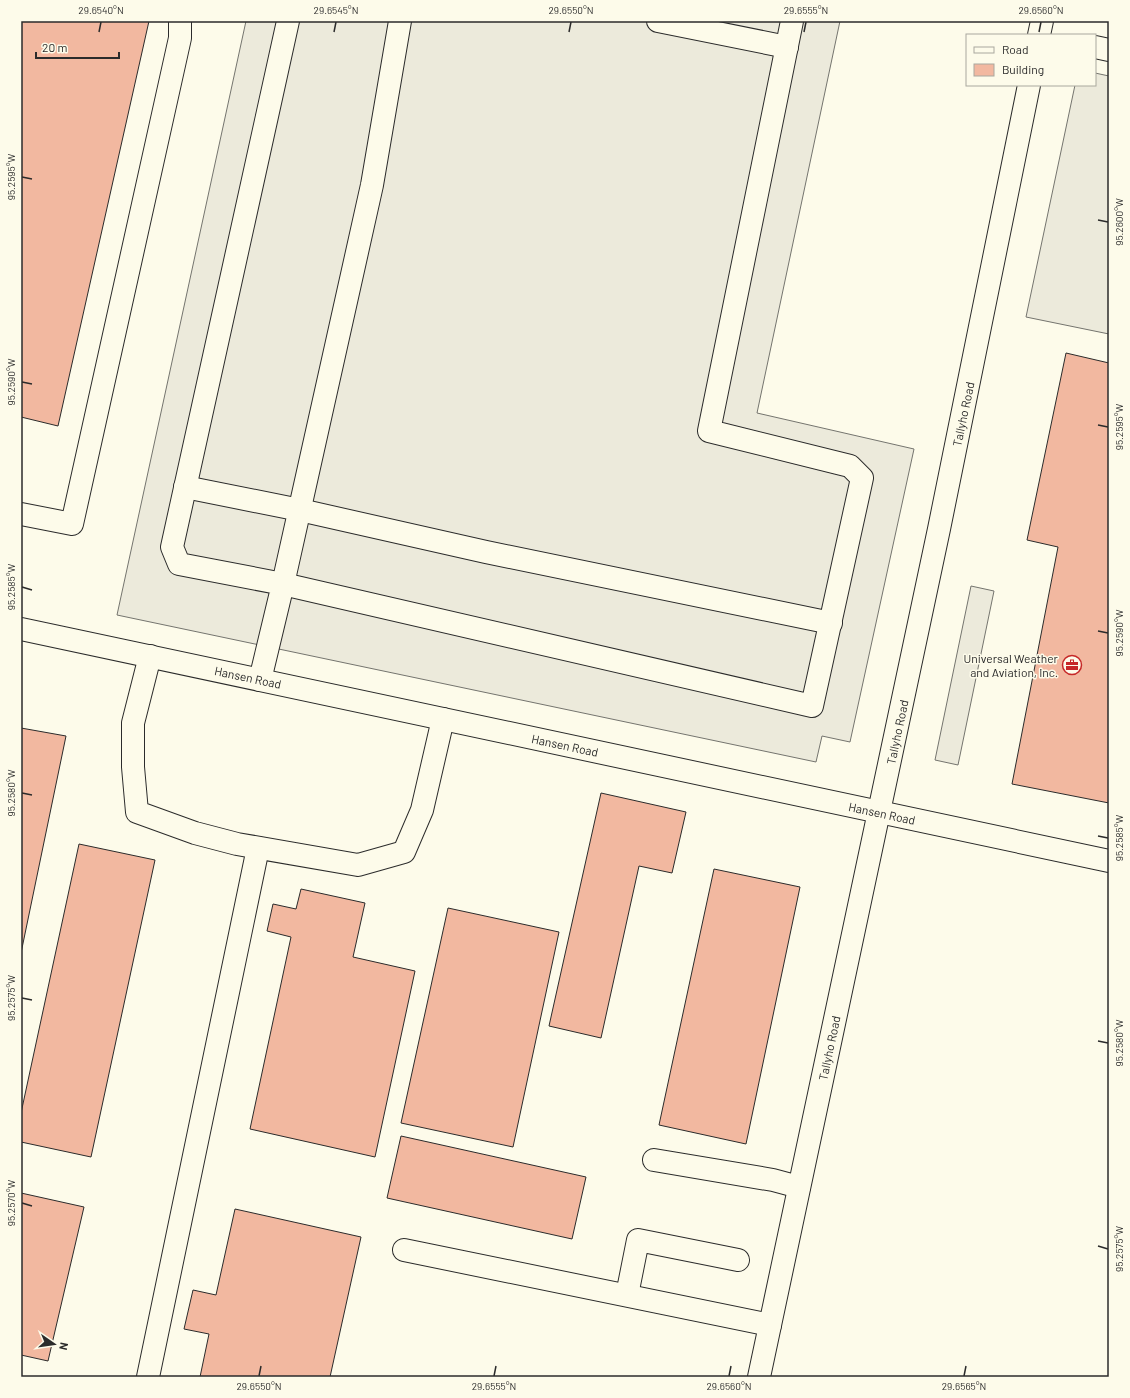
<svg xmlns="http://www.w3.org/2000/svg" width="1130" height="1398" font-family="Barlow,sans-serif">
  <rect width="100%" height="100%" fill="#fdfbea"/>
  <g fill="#eceadb" stroke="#74746e">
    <path d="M 246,21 L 840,21 L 757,413 L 914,449 L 850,742 L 822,736 L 816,762 L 117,615 Z"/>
    <path d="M 1095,73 L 1109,76 L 1109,334 L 1026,317 L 1075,85 L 1095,85 Z"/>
    <path d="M 971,586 L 994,591 L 958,765 L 935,760 Z"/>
  </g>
  <g fill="#f2b8a0" stroke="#2b2b2b">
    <path d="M 21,21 L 149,21 L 58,426 L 21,417 Z"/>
    <path d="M 1066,353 L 1109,363 L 1109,803 L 1012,784 L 1058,547 L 1027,540 Z"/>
    <path d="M 21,728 L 66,736 L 21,953 Z"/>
    <path d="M 601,793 L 686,812 L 672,873 L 639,866 L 601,1038 L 549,1026 Z"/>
    <path d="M 79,844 L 155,860 L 91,1157 L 21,1142 L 21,1113 Z"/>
    <path d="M 714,869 L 800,887 L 746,1144 L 659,1125 Z"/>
    <path d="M 301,889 L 365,903 L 353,957 L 415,971 L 375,1157 L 250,1129 L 291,937 L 267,931 L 273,904 L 296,909 Z"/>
    <path d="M 448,908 L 559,932 L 513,1147 L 401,1123 Z"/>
    <path d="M 401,1136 L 586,1177 L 572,1239 L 387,1198 Z"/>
    <path d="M 21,1193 L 84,1207 L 48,1361 L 21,1355 Z"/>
    <path d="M 235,1209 L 361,1237 L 330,1377 L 200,1377 L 209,1334 L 184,1329 L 193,1290 L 216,1295 Z"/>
  </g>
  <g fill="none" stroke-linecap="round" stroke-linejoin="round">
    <g stroke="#2b2b2b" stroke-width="24">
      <g id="minor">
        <path d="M 400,21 L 372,185 L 283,584 L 812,706 L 862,478 L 850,466 L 709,431 L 792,21"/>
        <path d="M 658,21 L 787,47"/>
        <path d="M 1039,35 L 1042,21"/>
        <path d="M 1095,47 L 1109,50"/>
        <path d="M 185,487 L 300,510 L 486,552 L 831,623"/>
        <path d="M 21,514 L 72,524 L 180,38 L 180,21"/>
        <path d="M 21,629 L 1109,861"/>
        <path d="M 150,656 L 133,723 L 133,767 L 137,812 L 195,833 L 237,844 L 358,865 L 404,852 L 422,810 L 443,719"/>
        <path d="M 260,680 L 283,584 L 179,564 L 172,547 L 288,21"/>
        <path d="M 654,1160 L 773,1180 L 799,1187"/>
        <path d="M 404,1250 L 770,1325"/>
        <path d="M 627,1295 L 638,1240 L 738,1260"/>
        <path d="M 148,1377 L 258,848"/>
        <path d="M 759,1377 L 939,529 L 1029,85"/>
      </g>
    </g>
    <use href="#minor" stroke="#fdfbea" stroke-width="22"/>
  </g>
  <path fill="none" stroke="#2b2b2b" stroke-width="1.5" d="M 99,32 L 101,22M 334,32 L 336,22M 569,32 L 571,22M 804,32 L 806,22M 1039,32 L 1041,22M 22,177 L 32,179M 1098,220 L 1108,222M 22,382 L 32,384M 1098,425 L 1108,427M 22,587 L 32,590M 1098,631 L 1108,633M 22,793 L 32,795M 1098,836 L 1108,838M 22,998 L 32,1000M 1098,1041 L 1108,1043M 22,1203 L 32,1206M 1098,1246 L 1108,1249M 259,1376 L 261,1366M 494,1376 L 496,1366M 729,1376 L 731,1366M 964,1376 L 966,1366"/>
  <defs>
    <g id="office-ring" transform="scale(1)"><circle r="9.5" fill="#fdfbea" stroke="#c62828" stroke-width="1.5"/><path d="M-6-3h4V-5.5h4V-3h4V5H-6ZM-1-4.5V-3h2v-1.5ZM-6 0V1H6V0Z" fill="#c62828"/></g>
  </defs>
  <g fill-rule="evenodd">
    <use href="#office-ring" x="1072" y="665"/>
  </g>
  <g text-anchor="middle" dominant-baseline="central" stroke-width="3" stroke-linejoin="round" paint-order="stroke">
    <g font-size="12" fill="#2b2b2b" stroke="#fdfbea">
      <text transform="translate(963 414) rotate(-78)">Tallyho Road</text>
      <text transform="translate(248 677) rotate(12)">Hansen Road</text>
      <text transform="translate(897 732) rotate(-78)">Tallyho Road</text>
      <text transform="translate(565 745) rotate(12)">Hansen Road</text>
      <text transform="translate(882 813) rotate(12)">Hansen Road</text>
      <text transform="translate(829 1048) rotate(-78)">Tallyho Road</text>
    </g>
    <g font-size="12" fill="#2b2b2b" stroke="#fdfbea" text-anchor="end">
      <text x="1058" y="658">Universal Weather<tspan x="1058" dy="14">and Aviation, Inc.</tspan></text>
    </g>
  </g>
  <rect width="1130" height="1398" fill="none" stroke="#fdfbea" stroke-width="44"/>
  <rect x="966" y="34" width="130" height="52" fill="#fdfbea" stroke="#a9a89e"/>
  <rect x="974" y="47" width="20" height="6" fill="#fdfbea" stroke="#a9a89e"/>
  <text x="1002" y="54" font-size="12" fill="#2b2b2b">Road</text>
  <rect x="974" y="64" width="20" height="12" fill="#f2b8a0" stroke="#a9a89e"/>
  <text x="1002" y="74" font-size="12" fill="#2b2b2b">Building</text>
  <g transform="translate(54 1344) rotate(103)" stroke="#fdfbea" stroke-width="3" paint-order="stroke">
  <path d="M0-3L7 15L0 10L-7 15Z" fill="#2b2b2b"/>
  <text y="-6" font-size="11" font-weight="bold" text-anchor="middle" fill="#2b2b2b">N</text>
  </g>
  <path d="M36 52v6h83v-6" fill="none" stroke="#2b2b2b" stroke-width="2"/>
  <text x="42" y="52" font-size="12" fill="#2b2b2b" stroke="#fdfbea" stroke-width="3" paint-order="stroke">20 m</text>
  <rect x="22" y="22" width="1086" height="1354" fill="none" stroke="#2b2b2b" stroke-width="1.5"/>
  <g font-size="10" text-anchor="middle" fill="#2b2b2b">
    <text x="101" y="14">29.6540°N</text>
    <text x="336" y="14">29.6545°N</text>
    <text x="571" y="14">29.6550°N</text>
    <text x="806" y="14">29.6555°N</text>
    <text x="1041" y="14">29.6560°N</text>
    <text transform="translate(11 177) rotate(-90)" y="4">95.2595°W</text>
    <text transform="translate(1119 222) rotate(-90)" y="4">95.2600°W</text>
    <text transform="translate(11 382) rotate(-90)" y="4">95.2590°W</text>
    <text transform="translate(1119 427) rotate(-90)" y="4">95.2595°W</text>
    <text transform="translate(11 587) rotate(-90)" y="4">95.2585°W</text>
    <text transform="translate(1119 633) rotate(-90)" y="4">95.2590°W</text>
    <text transform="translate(11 793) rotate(-90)" y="4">95.2580°W</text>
    <text transform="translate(1119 838) rotate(-90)" y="4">95.2585°W</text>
    <text transform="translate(11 998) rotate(-90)" y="4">95.2575°W</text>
    <text transform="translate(1119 1043) rotate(-90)" y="4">95.2580°W</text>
    <text transform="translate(11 1203) rotate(-90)" y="4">95.2570°W</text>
    <text transform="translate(1119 1249) rotate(-90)" y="4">95.2575°W</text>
    <text x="259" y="1390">29.6550°N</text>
    <text x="494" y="1390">29.6555°N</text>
    <text x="729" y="1390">29.6560°N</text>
    <text x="964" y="1390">29.6565°N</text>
  </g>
</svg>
